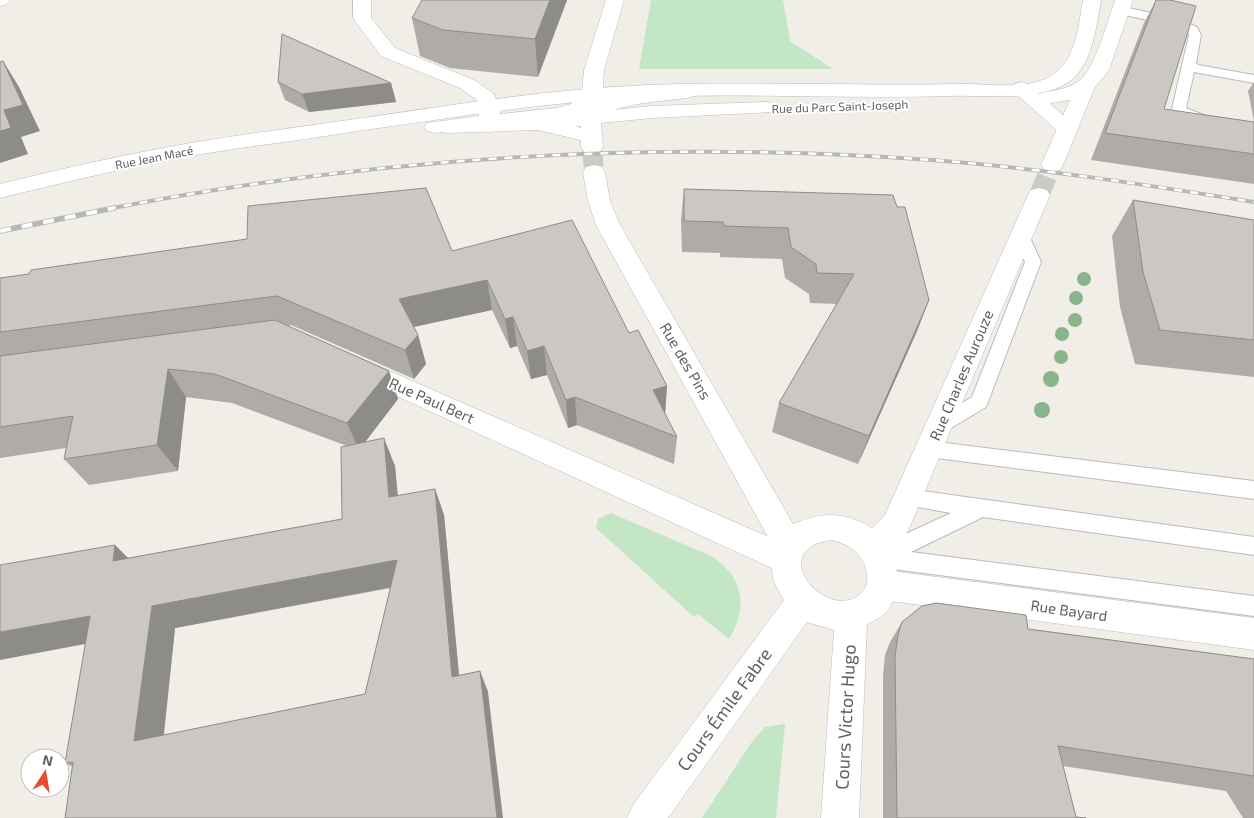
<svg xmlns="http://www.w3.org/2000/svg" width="1254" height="818" font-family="'Exo 2',sans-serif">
  <rect width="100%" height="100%" fill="#f0eee6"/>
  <g fill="#c3e7c5">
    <path d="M 651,0 L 783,0 L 790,41 L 833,69 L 639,69 Z"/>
    <path d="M 611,513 L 711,556 C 743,576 749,607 729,639 L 698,614 L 694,617 L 596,528 L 598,519 Z"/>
    <path d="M 785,724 L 776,818 L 702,818 L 751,743 L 765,727 Z"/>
  </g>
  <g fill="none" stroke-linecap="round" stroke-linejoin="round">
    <g stroke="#cbcbc6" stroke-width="20" stroke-dasharray="20 10" stroke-linecap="butt">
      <path d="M 592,147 L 594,172"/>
      <path d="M 1039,195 L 1052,165"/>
    </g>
    <g stroke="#b8bbbf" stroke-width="2">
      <g id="lane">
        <path d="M 1120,6 L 1178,19 L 1197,27 L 1201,35 L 1196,63 L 1198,65 L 1254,75 L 1254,83 L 1194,72 L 1186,108 L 1206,116 L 1254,123 L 1254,131 C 1233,128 1186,127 1172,109 L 1189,35 L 1188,32 L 1170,25 L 1116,13 L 1114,10 Z"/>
        <path d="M 1021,230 L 1027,231 L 1041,262 L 988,402 L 986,407 L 946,431 L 939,434 L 932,431 L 929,426 L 932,421 L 972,397 L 1025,262 L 1013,235 L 1015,231 Z"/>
        <path d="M 929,441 L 1254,481 L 1254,499 L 929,457 L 922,455 L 919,449 L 922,443 Z"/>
        <path d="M 908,489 L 1254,537 L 1254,555 L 983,517 L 911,552 L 1254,596 L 1254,616 L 878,567 L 871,564 L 867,557 L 871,550 L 951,513 L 901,504 L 898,498 L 901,492 Z"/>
      </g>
    </g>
    <g stroke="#b8bbbf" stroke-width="1">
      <g id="street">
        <path d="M 0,0 L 10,0 L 6,5 L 0,6 Z"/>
        <path d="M 353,0 L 371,0 L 371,18 L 395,48 L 474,80 L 493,93 L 499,106 L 500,114 L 556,108 L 571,104 L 582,92 L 584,70 L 606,0 L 624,0 L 604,70 L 602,100 L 687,86 L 694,88 L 697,92 L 694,96 L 687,98 C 665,101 638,102 617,109 C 603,113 603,128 584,123 L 581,119 L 583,116 L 581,114 L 551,121 L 599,132 L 603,137 L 599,142 L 592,143 L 530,128 L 527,123 L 500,126 L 497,130 L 490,132 L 481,128 L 434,133 L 427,131 L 424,127 L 427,123 L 479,116 L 477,100 L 460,88 L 381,56 L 353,18 Z"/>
        <path d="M 1021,82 L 1028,84 L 1074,125 L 1077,129 L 1074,133 L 1067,135 L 1060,133 L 1014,92 L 1011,88 L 1014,84 Z"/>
        <path d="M 360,358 L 796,549 L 801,559 L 796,569 L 785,573 L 774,569 L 351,375 L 347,368 L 351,361 Z"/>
        <path d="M 883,570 L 1254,618 L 1254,650 L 883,600 L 872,595 L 867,585 L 872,575 Z"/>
      </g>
    </g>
    <g stroke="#b9bcc1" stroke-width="1">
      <g id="secondary">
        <path d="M 1083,0 L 1101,0 C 1095,32 1092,77 1055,89 C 1022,100 985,95 950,96 C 850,99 750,93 650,97 C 552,101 455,117 358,131 C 304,140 249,146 195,155 C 129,167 65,182 0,198 L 0,184 C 65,168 131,153 197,142 C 252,133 307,126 363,118 C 458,104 552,89 648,85 C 752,81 856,86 960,84 C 986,83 1020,90 1045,79 C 1076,66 1078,28 1083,0 Z"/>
        <path d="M 1115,0 L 1133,0 L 1109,70 L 1095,87 L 1063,165 L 1060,170 L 1052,172 L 1044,170 L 1041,165 L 1070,100 L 1045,104 L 1038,102 L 1035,98 L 1038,94 C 1052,90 1067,90 1079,81 C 1095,69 1108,20 1115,0 Z"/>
        <path d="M 767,102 L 774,104 L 777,108 L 774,112 L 652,118 L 601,123 L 603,147 L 600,152 L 592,154 L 584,152 L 581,147 L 581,126 L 537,130 L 446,133 L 439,131 L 436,127 L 439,123 L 446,121 L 537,118 L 652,106 Z"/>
        <path d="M 594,165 L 602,167 L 605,172 L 610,201 L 620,225 L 793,524 C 824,512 842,511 872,528 L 885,515 L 1028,195 L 1031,190 L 1039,188 L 1047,190 L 1050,195 L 911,524 L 907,533 L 890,550 C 904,579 900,612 867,624 L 859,818 L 821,818 L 834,630 L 807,622 L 668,818 L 627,818 L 633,805 L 784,600 C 772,582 769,569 774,548 L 596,225 L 588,201 L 583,172 L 586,167 ZM 831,540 C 850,544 865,555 867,575 C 868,583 866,589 859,595 C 830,618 779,567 812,546 C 817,542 825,542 831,540 Z"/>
      </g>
    </g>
    <use href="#lane" fill="#fff" fill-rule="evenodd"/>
    <use href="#street" fill="#fff" fill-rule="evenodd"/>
    <use href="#secondary" fill="#fff" fill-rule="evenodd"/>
    <g stroke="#b6b7b7" stroke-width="4">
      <path id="rail-far1" d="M 108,209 C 378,156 658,140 932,160 C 1040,168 1147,185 1254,202"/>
    </g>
    <g stroke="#b6b7b7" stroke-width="5.5">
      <path id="rail" d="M 0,231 L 114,208"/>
    </g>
    <use href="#rail-far1" stroke="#fff" stroke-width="2.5" stroke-dasharray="8" stroke-linecap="butt"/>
    <use href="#rail" stroke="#fff" stroke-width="4" stroke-dasharray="11" stroke-linecap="butt"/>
  </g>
  <g fill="#8ab48a">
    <circle cx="1084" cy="279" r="7"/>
    <circle cx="1076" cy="298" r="7"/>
    <circle cx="1075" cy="320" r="7"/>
    <circle cx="1062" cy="334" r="7"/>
    <circle cx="1061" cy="357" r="7"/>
    <circle cx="1051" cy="379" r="8"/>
    <circle cx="1042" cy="410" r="8"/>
  </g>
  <g fill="#afaca8" fill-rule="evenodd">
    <path d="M 567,0 L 538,77 L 450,68 L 420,56 L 412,18 Z"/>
    <path d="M 1156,0 L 1164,109 L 1254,122 L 1254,184 L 1091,160 L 1144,23 Z"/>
    <path d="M 278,82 L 391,83 L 396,102 L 309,112 L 285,100 Z"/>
    <path d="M 1254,82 L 1254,121 L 1248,91 Z"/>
    <path d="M 684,189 L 897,207 L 929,300 L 917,331 L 858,464 L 772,432 L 779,403 L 837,304 L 810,303 L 809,294 L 785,278 L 782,259 L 720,257 L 720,253 L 682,252 L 681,220 Z"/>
    <path d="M 1133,200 L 1254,220 L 1254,377 L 1135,364 L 1120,307 L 1112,236 Z"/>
    <path d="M 452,251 L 629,333 L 667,386 L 665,414 L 677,437 L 674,464 L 577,425 L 568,428 L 547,375 L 531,379 L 517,346 L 510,348 L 492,310 L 414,327 L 418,335 L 426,364 L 414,379 L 291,325 L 288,326 L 389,371 L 398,399 L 365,442 L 395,466 L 398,496 L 435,489 L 444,515 L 459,675 L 480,671 L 488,692 L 73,767 L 65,763 L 115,545 L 128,558 L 342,519 L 347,446 L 232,403 L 186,397 L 178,471 L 89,485 L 64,459 L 66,448 L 0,458 L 0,278 ZM 391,588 L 365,694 L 164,735 L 175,628 Z"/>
    <path d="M 902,622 L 1028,629 L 1254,659 L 1254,818 L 1243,818 L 1226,791 L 1063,766 L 1076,817 L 1086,818 L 883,818 L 883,676 L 885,655 L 890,642 Z"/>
  </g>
  <g fill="#8e8c88">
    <path d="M 550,0 L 567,0 L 538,77 L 535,39 Z"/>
    <path d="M 3,61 L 19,87 L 40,131 L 21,137 L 28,154 L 0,163 L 0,131 L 4,110 Z"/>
    <path d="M 391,83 L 396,102 L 309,112 L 302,94 Z"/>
    <path d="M 487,280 L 492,310 L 408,328 L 399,299 Z"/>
    <path d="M 929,300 L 917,331 L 858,464 L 869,436 Z"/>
    <path d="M 513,317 L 517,346 L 510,348 L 505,319 Z"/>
    <path d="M 418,335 L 426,364 L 414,379 L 405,350 Z"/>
    <path d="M 544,346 L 547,375 L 531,379 L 527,351 Z"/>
    <path d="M 168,369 L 186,397 L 178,471 L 157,445 Z"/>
    <path d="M 389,371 L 398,399 L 359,450 L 347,423 Z"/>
    <path d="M 667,386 L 665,414 L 652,418 L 653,390 Z"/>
    <path d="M 575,397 L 577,425 L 568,428 L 566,400 Z"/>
    <path d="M 384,438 L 395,466 L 400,524 L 389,497 Z"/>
    <path d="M 435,489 L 444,515 L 461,697 L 452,677 Z"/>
    <path d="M 115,545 L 140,570 L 113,561 Z"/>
    <path d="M 397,560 L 408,584 L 175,628 L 161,759 L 134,741 L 152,606 Z"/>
    <path d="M 90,616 L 117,638 L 0,660 L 0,632 Z"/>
    <path d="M 480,671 L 488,692 L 503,818 L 497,818 Z"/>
  </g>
  <g fill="#cbc8c3" stroke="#8e8c88" fill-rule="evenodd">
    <path d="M 422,0 L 550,0 L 535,39 L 443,30 L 412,18 Z"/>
    <path d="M 1156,0 L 1170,0 L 1196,6 L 1164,109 L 1254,122 L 1254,154 L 1105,133 Z"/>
    <path d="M 282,34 L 391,83 L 302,94 L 278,82 Z"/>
    <path d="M 3,61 L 23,105 L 4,110 L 11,128 L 0,131 L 0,62 Z"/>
    <path d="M 426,188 L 452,251 L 572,220 L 629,333 L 638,330 L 667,386 L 653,390 L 677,437 L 575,397 L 566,400 L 544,346 L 527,351 L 513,317 L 505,319 L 487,280 L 399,299 L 418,335 L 405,350 L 277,296 L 0,332 L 0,278 L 29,274 L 31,270 L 247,239 L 248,206 Z"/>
    <path d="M 684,189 L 893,195 L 897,207 L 905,207 L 929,300 L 869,436 L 779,403 L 854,274 L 817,273 L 816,264 L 791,247 L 788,228 L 724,226 L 723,222 L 684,221 Z"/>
    <path d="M 1133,200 L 1254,220 L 1254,340 L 1160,330 L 1143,272 Z"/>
    <path d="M 275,320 L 389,371 L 347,423 L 215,374 L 168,369 L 157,445 L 64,459 L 73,416 L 0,427 L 0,356 Z"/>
    <path d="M 384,438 L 389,497 L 435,489 L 452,677 L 480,671 L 497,818 L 65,818 L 73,762 L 65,763 L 90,616 L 0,632 L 0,565 L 115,545 L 113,561 L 342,519 L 341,447 ZM 397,560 L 365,694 L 134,741 L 152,606 Z"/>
    <path d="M 936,603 L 1026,615 L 1028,629 L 1254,659 L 1254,776 L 1058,746 L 1076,817 L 1086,818 L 897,818 L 895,657 L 898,635 L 902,622 L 922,606 Z"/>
  </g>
  <g text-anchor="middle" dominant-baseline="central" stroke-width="4" stroke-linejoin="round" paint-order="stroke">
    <g font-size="12" fill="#5d6166" stroke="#fff">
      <text transform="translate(840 106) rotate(-2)">Rue du Parc Saint-Joseph</text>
      <text transform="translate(154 157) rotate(-11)">Rue Jean Macé</text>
    </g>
    <g font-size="15" fill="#5d6166" stroke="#fff">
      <text transform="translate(686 361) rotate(60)">Rue des Pins</text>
      <text transform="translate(961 375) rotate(-67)">Rue Charles Aurouze</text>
      <text transform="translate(432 400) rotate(24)">Rue Paul Bert</text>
      <text transform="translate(1069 610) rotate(8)">Rue Bayard</text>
    </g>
    <g font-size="18" fill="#5d6166" stroke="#fff">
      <text transform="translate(724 709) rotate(-54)">Cours Émile Fabre</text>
      <text transform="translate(845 717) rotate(-87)">Cours Victor Hugo</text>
    </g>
  </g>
  <g transform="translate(45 773) rotate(12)"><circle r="24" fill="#ffffff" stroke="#bec0c2"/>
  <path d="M0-4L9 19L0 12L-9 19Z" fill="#e84a33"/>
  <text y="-8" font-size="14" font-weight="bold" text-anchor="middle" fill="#5d6166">N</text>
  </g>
</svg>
